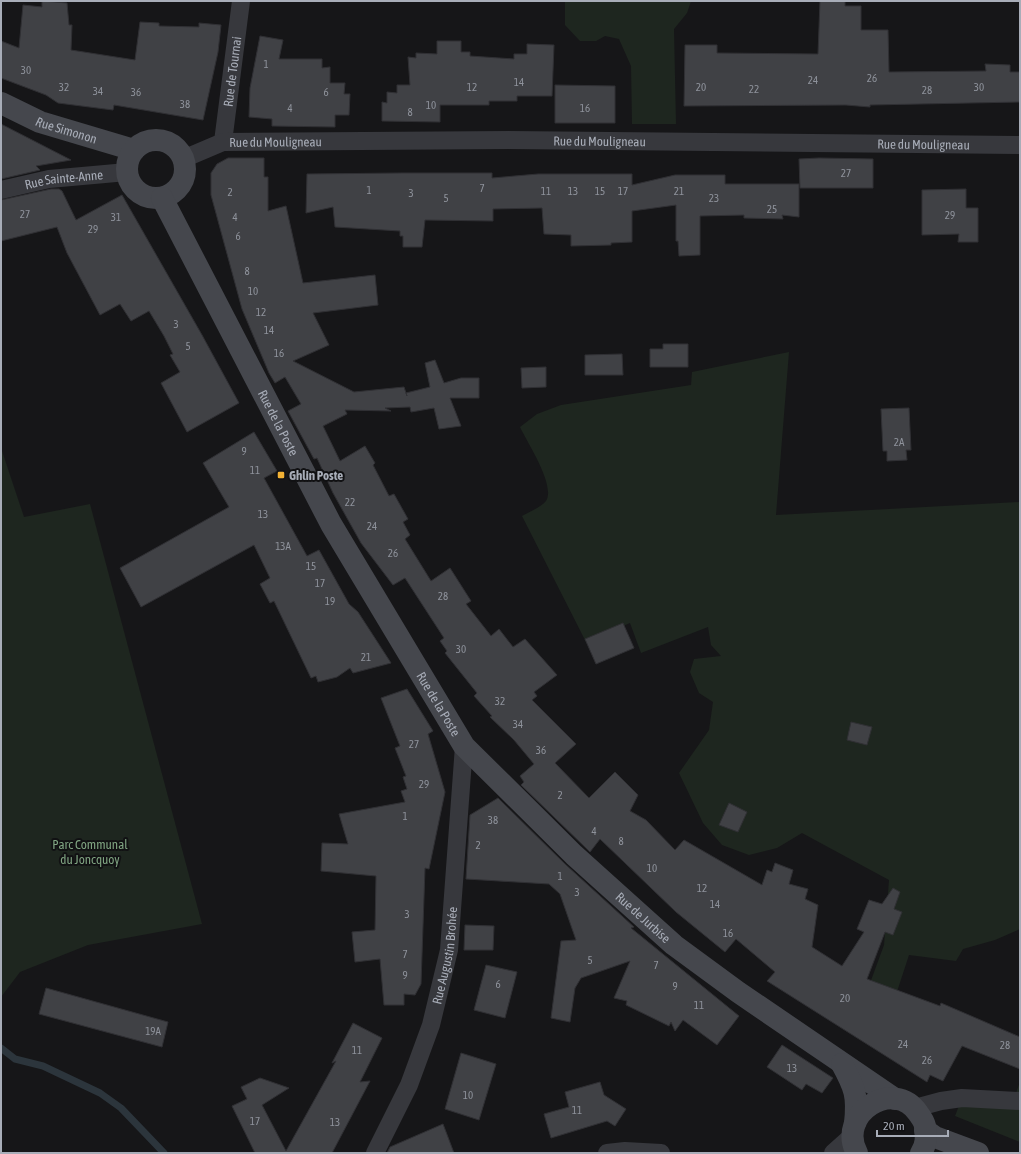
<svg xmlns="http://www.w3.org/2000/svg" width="1021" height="1154" font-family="'Asap Condensed',sans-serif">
  <rect width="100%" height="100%" fill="#161618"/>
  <g fill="#1e261f">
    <path d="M 565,1 L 691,1 L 687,13 L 674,29 L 676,124 L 632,124 L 631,66 L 619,39 L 605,36 L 596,41 L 580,41 L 565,25 Z"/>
    <path d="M 789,352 L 776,515 L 1020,502 L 1020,929 L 995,940 L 963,949 L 956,961 L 909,955 L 893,1004 L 866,994 L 884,945 L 889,880 L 802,833 L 777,848 L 749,855 L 722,845 L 703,823 L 679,773 L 709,730 L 713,702 L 699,693 L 690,672 L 694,659 L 721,656 L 711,645 L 708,627 L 641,653 L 630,623 L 586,642 L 522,516 C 529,512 541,507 546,501 C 556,486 527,442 520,427 L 537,414 L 561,405 L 691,385 L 692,372 Z"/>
    <path d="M 1,448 L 24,517 L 90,504 L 202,924 L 88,945 L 20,972 L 1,997 Z"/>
    <path d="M 1020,1082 L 1020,1142 L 955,1116 L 962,1098 L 1013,1101 Z"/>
  </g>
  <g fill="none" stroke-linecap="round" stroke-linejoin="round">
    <path stroke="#2c353c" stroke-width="7" d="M 1,1048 L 15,1059 L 43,1066 L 100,1093 L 121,1108 L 164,1153"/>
  </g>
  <g fill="#404145" stroke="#303034">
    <path d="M 42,1 L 67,3 L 69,25 L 72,25 L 71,50 L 135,60 L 140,22 L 159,23 L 159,26 L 199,27 L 199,23 L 221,25 L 218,52 L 203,120 L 114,105 L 113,110 L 58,103 L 46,95 L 1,78 L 1,41 L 19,48 L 23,5 L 42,7 Z"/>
    <path d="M 820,1 L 845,1 L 845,6 L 861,6 L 861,30 L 888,30 L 889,72 L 986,71 L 985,64 L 1010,65 L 1010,72 L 1020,72 L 1020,102 L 870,105 L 870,107 L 846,105 L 684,106 L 685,45 L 717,45 L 717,53 L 818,54 Z"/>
    <path d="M 260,36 L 283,40 L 279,59 L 322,59 L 322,68 L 330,67 L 330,83 L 345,83 L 344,94 L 350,94 L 349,115 L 335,115 L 335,127 L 272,126 L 272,119 L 249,117 L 250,88 Z"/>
    <path d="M 437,41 L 461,41 L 461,52 L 470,52 L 470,56 L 514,59 L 514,54 L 527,54 L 527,44 L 554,45 L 552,96 L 517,96 L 517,101 L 489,101 L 489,105 L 440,105 L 440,122 L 382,121 L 382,102 L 387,103 L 387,92 L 397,93 L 397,85 L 410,85 L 408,57 L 416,58 L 416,53 L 437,54 Z"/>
    <path d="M 555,85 L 615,86 L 615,123 L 555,123 Z"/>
    <path d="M 1,124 L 71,160 L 36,166 L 40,170 L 1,179 Z"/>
    <path d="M 228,158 L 264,158 L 264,177 L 268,177 L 268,211 L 286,206 L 303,283 L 375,275 L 378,305 L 313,313 L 329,345 L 293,361 L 354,392 L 404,387 L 407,396 L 406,393 L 430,387 L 425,363 L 435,360 L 444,383 L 461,378 L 479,378 L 479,398 L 450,398 L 461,426 L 439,429 L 434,408 L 411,412 L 410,407 L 385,408 L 391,411 L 345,410 L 347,414 L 323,426 L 340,461 L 365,446 L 375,463 L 373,465 L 389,496 L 394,494 L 408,519 L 403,522 L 410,535 L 405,539 L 431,581 L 450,568 L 471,601 L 466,604 L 491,636 L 499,629 L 513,647 L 525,639 L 557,675 L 534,692 L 537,696 L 532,700 L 576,744 L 555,763 L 589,798 L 615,772 L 638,795 L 630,811 L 646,820 L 675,850 L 684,840 L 762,885 L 767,870 L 772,872 L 775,863 L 793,870 L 789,884 L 808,889 L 805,899 L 818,905 L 812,947 L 842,966 L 864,932 L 857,929 L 869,900 L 882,904 L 893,888 L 900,892 L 894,909 L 902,912 L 893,935 L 885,932 L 867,979 L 940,1006 L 941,1003 L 1020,1037 L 1020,1069 L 962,1046 L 943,1081 L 930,1075 L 927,1082 L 767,981 L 775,972 L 736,939 L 725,952 L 676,912 L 600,839 L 590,852 L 521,785 L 524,782 L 520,776 L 534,764 L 514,740 L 490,717 L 492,716 L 474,696 L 477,693 L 445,653 L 447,651 L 440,641 L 444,638 L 405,578 L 393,585 L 361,543 L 333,493 L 317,458 L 314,459 L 288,411 L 301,404 L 285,377 L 275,383 L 269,373 L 242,309 L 211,195 L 211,173 L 217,164 Z"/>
    <path d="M 819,158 L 873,159 L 873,188 L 800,188 L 799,159 Z"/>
    <path d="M 401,173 L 492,173 L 492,178 L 538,174 L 632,174 L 632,185 L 675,175 L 725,175 L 725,184 L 799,184 L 799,217 L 782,215 L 783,219 L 744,218 L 744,215 L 700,216 L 700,255 L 679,256 L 678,241 L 676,241 L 676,205 L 632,211 L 632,242 L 611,243 L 611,245 L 571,246 L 571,235 L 544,234 L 542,208 L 493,209 L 493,221 L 425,220 L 422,247 L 403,247 L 403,236 L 400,236 L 400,231 L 335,227 L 333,207 L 306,213 L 307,174 Z"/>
    <path d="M 51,189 L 59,189 L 62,191 L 76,220 L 122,195 L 202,335 L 239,403 L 187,432 L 161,383 L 180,372 L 170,355 L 173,354 L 164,336 L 149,311 L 131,321 L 120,304 L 100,315 L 67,253 L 57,227 L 1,241 L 1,200 Z"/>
    <path d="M 966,189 L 966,208 L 978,208 L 978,242 L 958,242 L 959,234 L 922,235 L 922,190 Z"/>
    <path d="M 663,344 L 688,344 L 688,367 L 650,367 L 650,349 L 663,349 Z"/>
    <path d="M 622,354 L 623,375 L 585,375 L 585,355 Z"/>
    <path d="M 546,367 L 546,387 L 522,388 L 521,368 Z"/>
    <path d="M 909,408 L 911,450 L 906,450 L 907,460 L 887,461 L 887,451 L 883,451 L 881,409 Z"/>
    <path d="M 254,432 L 277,471 L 264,478 L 307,556 L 319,550 L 349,604 L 358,612 L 391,663 L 353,673 L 350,668 L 337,677 L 318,682 L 316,676 L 311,678 L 274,601 L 270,603 L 260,584 L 270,578 L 254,545 L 141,607 L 120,568 L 229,507 L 203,463 Z"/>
    <path d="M 623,623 L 634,648 L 596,664 L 585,639 Z"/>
    <path d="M 407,689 L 433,731 L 428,734 L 445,792 L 429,869 L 425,868 L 421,984 L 415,995 L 404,994 L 404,1005 L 384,1005 L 380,959 L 355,962 L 352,932 L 375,930 L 376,876 L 321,871 L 322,843 L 348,844 L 339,814 L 405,802 L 401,791 L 407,789 L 403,777 L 406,776 L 395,748 L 400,746 L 381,698 Z"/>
    <path d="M 851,722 L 872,727 L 867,745 L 847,740 Z"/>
    <path d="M 498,798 L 565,864 L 634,927 L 631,928 L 739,1016 L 717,1045 L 683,1020 L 675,1031 L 671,1022 L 669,1026 L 626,1005 L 627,1001 L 614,998 L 630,961 L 581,978 L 575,988 L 570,1022 L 551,1018 L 561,941 L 576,940 L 560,894 L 549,884 L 466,879 L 470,815 Z"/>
    <path d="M 729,803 L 747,812 L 738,832 L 719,825 Z"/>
    <path d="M 465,925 L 494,926 L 493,950 L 464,950 Z"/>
    <path d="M 486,965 L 517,972 L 505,1018 L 474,1010 Z"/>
    <path d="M 46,988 L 168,1022 L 162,1047 L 39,1014 Z"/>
    <path d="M 353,1023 L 382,1038 L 360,1082 L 370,1081 L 332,1153 L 255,1153 L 232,1106 L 247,1099 L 241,1087 L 260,1078 L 289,1088 L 262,1105 L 286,1151 L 336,1061 L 332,1063 Z"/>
    <path d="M 782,1045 L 833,1078 L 822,1093 L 806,1084 L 802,1090 L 767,1067 Z"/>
    <path d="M 461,1053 L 496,1064 L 479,1120 L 445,1109 Z"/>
    <path d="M 600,1082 L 604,1095 L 626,1109 L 615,1126 L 607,1121 L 551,1138 L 544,1114 L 569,1107 L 565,1092 Z"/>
    <path d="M 443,1124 L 454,1153 L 387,1153 L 390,1147 Z"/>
  </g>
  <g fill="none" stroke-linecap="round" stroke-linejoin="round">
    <g stroke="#37383d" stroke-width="18">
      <path id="s1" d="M 223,142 L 241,1"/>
      <path id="s2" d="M 183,159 L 223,142 L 509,140 L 1020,145"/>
      <path id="s3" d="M 1,190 L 49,179 L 127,172"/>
      <path d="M 915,1108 L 941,1101 L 962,1098 L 1020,1101"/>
      <path id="s4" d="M 375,1153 L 409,1085 L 431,1025 L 449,950 L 464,746"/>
      <path d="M 607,1153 L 625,1151 L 661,1153"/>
      <path d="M 833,1153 L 852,1136"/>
    </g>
    <g stroke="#45474d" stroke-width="22">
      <path id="s5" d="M 1,103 L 40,122 L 134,150"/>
      <circle cx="156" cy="169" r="29"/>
      <path id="s6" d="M 162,198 L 331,524 L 464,746 L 574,855 L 674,945 L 738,992 L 895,1099"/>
      <path d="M 842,1064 C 855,1088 858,1096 855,1123"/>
      <path d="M 925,1130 L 935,1137 L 978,1153"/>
      <path d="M 857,1153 C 836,1114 894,1077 918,1113 C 921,1117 924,1121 925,1126 C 926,1136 927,1144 921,1153"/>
    </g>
  </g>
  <rect fill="#f2b134" stroke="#111113" stroke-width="1.5" x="277" y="471" width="8" height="8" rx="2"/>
  <g text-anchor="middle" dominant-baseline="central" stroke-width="4" stroke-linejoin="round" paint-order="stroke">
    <g font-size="11" fill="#8e929b">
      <text x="266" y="64">1</text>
      <text x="26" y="70">30</text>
      <text x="872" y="78">26</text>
      <text x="813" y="80">24</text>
      <text x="519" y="82">14</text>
      <text x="64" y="87">32</text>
      <text x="472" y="87">12</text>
      <text x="701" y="87">20</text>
      <text x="979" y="87">30</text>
      <text x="754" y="89">22</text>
      <text x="927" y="90">28</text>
      <text x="98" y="91">34</text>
      <text x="136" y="92">36</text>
      <text x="326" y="92">6</text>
      <text x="185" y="104">38</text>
      <text x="431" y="105">10</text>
      <text x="290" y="108">4</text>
      <text x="585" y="108">16</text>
      <text x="410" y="112">8</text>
      <text x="846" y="173">27</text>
      <text x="482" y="188">7</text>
      <text x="369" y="190">1</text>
      <text x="546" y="191">11</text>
      <text x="573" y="191">13</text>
      <text x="600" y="191">15</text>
      <text x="623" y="191">17</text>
      <text x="679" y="191">21</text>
      <text x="230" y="192">2</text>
      <text x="411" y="193">3</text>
      <text x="446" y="198">5</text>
      <text x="714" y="198">23</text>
      <text x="772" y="209">25</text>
      <text x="25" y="214">27</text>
      <text x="950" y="215">29</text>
      <text x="116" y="217">31</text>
      <text x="235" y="217">4</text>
      <text x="93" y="229">29</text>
      <text x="238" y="236">6</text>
      <text x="247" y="271">8</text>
      <text x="253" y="291">10</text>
      <text x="261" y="312">12</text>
      <text x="176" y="324">3</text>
      <text x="269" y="330">14</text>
      <text x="188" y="346">5</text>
      <text x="279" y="353">16</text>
      <text x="899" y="442">2A</text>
      <text x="244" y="451">9</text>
      <text x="255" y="470">11</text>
      <text x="350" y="502">22</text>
      <text x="263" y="514">13</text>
      <text x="372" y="526">24</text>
      <text x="283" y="546">13A</text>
      <text x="393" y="553">26</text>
      <text x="311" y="566">15</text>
      <text x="320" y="583">17</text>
      <text x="443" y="596">28</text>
      <text x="330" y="601">19</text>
      <text x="461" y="649">30</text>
      <text x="366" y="657">21</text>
      <text x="500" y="701">32</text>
      <text x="518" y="724">34</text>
      <text x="414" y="744">27</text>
      <text x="541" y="750">36</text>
      <text x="424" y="784">29</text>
      <text x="560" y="795">2</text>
      <text x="405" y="816">1</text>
      <text x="493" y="820">38</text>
      <text x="594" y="831">4</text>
      <text x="621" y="841">8</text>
      <text x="478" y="845">2</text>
      <text x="652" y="868">10</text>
      <text x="560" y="876">1</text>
      <text x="702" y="888">12</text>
      <text x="577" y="892">3</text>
      <text x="715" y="904">14</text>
      <text x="407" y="914">3</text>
      <text x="728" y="933">16</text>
      <text x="405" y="954">7</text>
      <text x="590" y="960">5</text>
      <text x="656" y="965">7</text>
      <text x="405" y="975">9</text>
      <text x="498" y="984">6</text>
      <text x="675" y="986">9</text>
      <text x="845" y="998">20</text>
      <text x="699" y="1005">11</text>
      <text x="153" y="1031">19A</text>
      <text x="903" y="1044">24</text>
      <text x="1005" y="1045">28</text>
      <text x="357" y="1050">11</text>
      <text x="927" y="1060">26</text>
      <text x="792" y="1068">13</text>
      <text x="468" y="1095">10</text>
      <text x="577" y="1110">11</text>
      <text x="255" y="1121">17</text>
      <text x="335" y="1122">13</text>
    </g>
    <g font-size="13" fill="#a8adb8" stroke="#111113">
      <text stroke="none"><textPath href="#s1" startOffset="71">Rue de Tournai</textPath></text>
      <text stroke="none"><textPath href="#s5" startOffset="71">Rue Simonon</textPath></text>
      <text stroke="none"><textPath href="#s2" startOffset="96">Rue du Mouligneau</textPath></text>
      <text stroke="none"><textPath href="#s2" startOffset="420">Rue du Mouligneau</textPath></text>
      <text stroke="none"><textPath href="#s2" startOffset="744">Rue du Mouligneau</textPath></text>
      <text stroke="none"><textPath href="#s3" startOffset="64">Rue Sainte-Anne</textPath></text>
      <text stroke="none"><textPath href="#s6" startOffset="253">Rue de la Poste</textPath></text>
      <text stroke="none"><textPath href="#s6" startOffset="577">Rue de la Poste</textPath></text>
      <text stroke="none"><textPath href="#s6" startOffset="874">Rue de Jurbise</textPath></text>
      <text stroke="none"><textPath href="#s4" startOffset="211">Rue Augustin Brohée</textPath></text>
    </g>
    <g font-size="13" font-weight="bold" fill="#a8adb8" stroke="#111113" text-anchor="start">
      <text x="289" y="475">Ghlin Poste</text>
    </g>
    <g font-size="13" fill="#7fa381" stroke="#111113">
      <text x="90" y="844">Parc Communal<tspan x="90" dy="15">du Joncquoy</tspan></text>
    </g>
  </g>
  <rect width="1021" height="1154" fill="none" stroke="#a8adb8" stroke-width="4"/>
  <path d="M877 1130v6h71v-6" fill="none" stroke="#a8adb8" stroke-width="2"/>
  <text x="883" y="1130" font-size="12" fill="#a8adb8" stroke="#111113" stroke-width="3" paint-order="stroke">20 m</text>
</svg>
